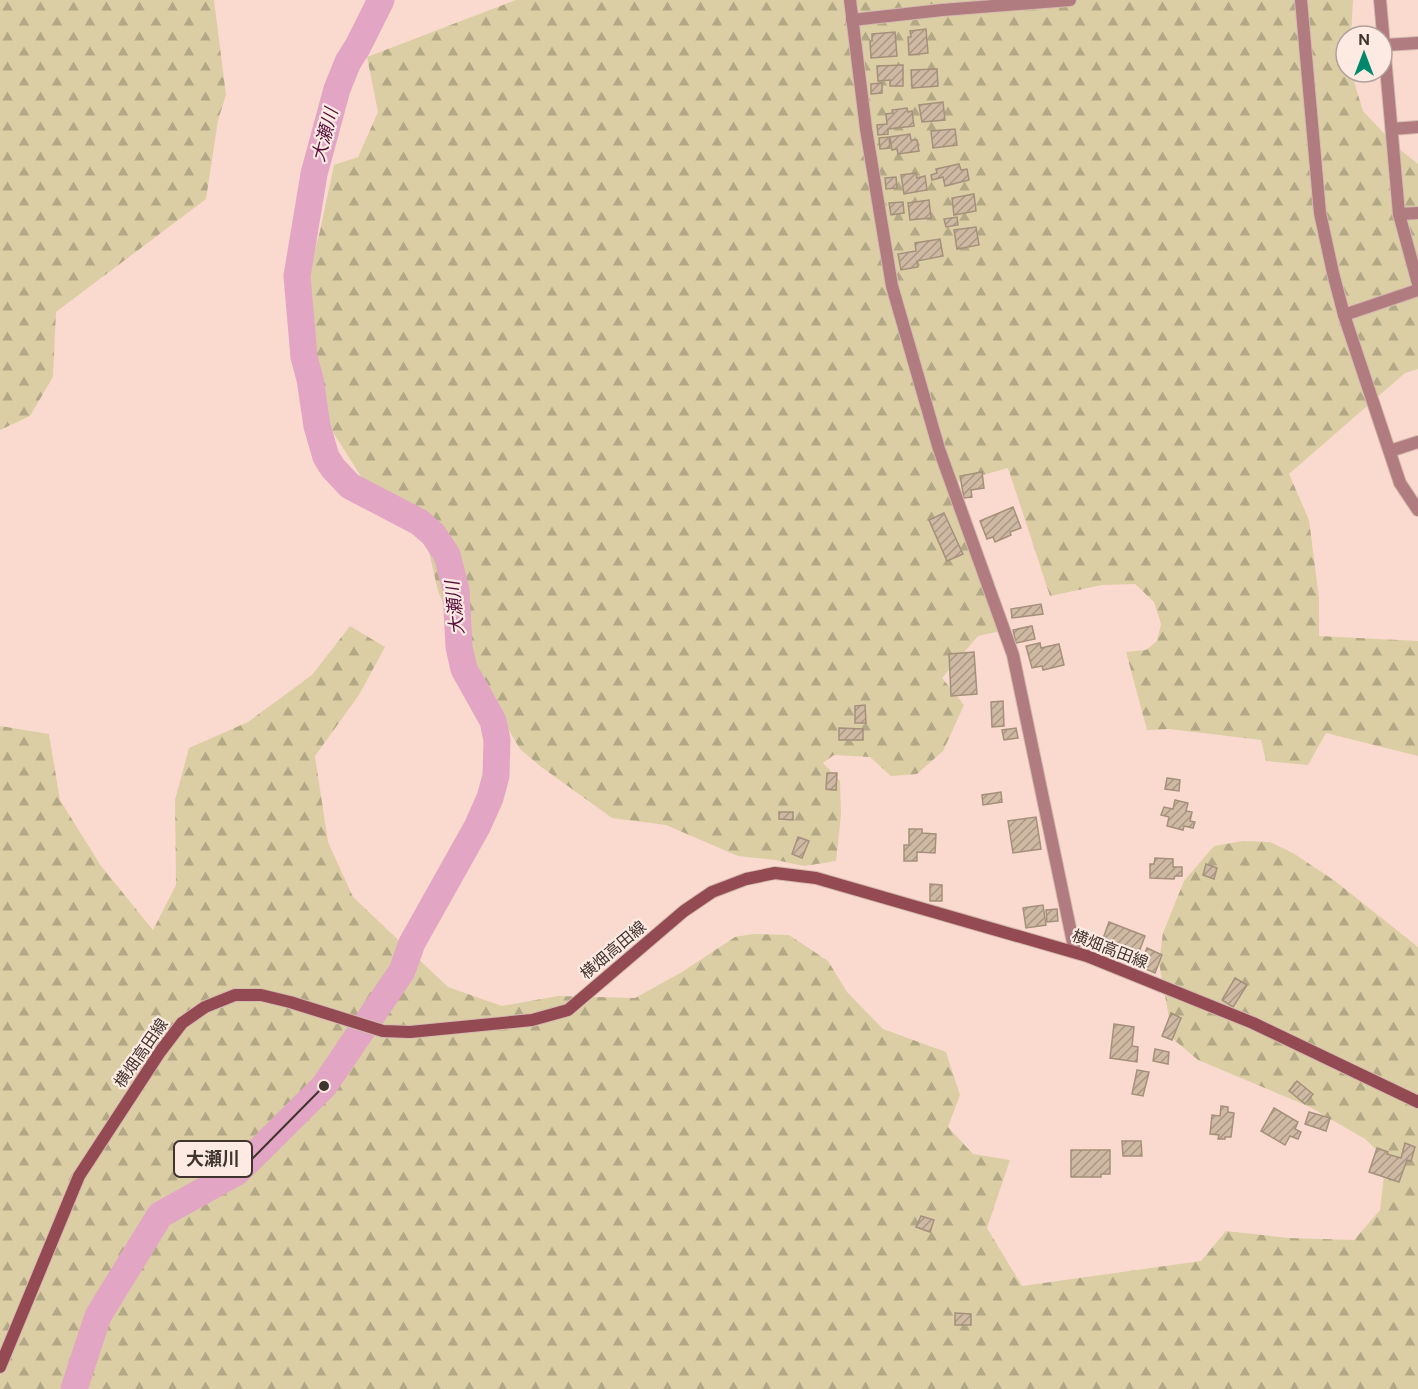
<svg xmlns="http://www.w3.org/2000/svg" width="1418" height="1389" font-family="'DM Sans','Noto Sans JP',sans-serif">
  <defs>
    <pattern id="forest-firs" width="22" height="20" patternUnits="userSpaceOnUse" patternTransform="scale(1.5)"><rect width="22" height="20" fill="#dbcea4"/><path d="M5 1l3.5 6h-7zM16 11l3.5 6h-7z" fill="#b3a886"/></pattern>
    <pattern id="building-hatch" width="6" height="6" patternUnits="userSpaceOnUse" patternTransform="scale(1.5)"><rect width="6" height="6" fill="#cfb9a3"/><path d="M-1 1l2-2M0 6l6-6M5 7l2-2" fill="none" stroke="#a99785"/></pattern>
  </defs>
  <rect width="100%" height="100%" fill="#fadace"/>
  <g fill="url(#forest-firs)">
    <path d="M 0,0 L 214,0 L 226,95 L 218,120 L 206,199 L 56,312 L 53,377 L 30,416 L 0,430 Z"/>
    <path d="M 516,0 L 1353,0 L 1351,36 L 1346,36 L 1346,72 L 1351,72 L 1363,111 L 1398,148 L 1418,164 L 1418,369 L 1405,373 L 1289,474 L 1309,520 L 1319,598 L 1319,636 L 1418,641 L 1418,756 L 1326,733 L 1308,765 L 1266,761 L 1261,740 L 1169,729 L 1147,730 L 1126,652 L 1146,650 L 1157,641 L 1161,624 L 1154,602 L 1135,584 L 1102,585 L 1050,596 L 1008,468 L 954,483 L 1001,631 L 978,636 L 942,678 L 964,705 L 943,751 L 917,774 L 891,776 L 870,757 L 834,755 L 823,763 L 840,781 L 841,815 L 836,861 L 804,866 L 776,860 L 738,856 L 666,825 L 612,818 L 540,766 L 520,749 L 467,660 L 438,591 L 420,513 L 362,478 L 329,426 L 318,370 L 306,283 L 320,231 L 334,165 L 358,157 L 378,112 L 367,57 Z"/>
    <path d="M 350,626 L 385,647 L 359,695 L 315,756 L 328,842 L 353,897 L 448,987 L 502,1006 L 558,996 L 635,998 L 682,972 L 735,937 L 753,934 L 789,935 L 828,961 L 847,992 L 883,1029 L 946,1052 L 960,1095 L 948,1127 L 973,1154 L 1010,1160 L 987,1228 L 1022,1286 L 1201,1261 L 1226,1231 L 1289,1238 L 1354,1240 L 1380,1210 L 1384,1176 L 1383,1156 L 1365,1139 L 1310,1107 L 1198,1060 L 1173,1039 L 1159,963 L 1163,933 L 1184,881 L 1214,846 L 1243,841 L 1270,842 L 1293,853 L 1335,881 L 1418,947 L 1418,1389 L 0,1389 L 0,726 L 49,734 L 60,800 L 101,866 L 153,930 L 176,885 L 175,800 L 189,748 L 248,722 L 312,675 Z"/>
  </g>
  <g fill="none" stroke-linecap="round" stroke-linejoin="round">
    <path stroke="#e3a5c4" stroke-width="27" d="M 74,1389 L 98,1316 L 160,1215 L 237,1172 L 324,1086 L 402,971 L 412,943 L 477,827 L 490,798 L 496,776 L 497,740 L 493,721 L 464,669 L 459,647 L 456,590 L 447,555 L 433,534 L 419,522 L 350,486 L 333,468 L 326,457 L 317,426 L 310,379 L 304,357 L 297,276 L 314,174 L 337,89 L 348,62 L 358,46 L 381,0"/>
  </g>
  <g fill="url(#building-hatch)" stroke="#a5907b" stroke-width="1.5">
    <path d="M 926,29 L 928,53 L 909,55 L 908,37 L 911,37 L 910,31 Z"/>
    <path d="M 895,32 L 897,56 L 871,58 L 870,41 L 872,41 L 872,34 Z"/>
    <path d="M 903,65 L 903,86 L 890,86 L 890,80 L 878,81 L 877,66 Z"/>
    <path d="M 937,69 L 938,86 L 912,88 L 911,70 Z"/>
    <path d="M 882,83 L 882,93 L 871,94 L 871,84 Z"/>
    <path d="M 943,102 L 945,120 L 922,122 L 919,105 Z"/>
    <path d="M 907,108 L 908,112 L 912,111 L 914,126 L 888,129 L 888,134 L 878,135 L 877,125 L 887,124 L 886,114 L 893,113 L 892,110 Z"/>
    <path d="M 955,129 L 957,145 L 933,148 L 931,131 Z"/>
    <path d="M 910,134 L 911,140 L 917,140 L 919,151 L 898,154 L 897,149 L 892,150 L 890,137 Z"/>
    <path d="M 889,137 L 890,148 L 880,149 L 879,138 Z"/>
    <path d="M 959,164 L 961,170 L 967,169 L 969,180 L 945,186 L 943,177 L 932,180 L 931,175 L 937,173 L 936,169 Z"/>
    <path d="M 916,173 L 917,178 L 925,176 L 927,190 L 904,194 L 901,175 Z"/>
    <path d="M 896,177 L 897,188 L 886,189 L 885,178 Z"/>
    <path d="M 974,194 L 976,211 L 954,215 L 952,198 Z"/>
    <path d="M 929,200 L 931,218 L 910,220 L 908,203 Z"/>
    <path d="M 903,202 L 904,213 L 891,215 L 889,203 Z"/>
    <path d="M 957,217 L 958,225 L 946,227 L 944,219 Z"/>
    <path d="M 976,227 L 979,245 L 957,249 L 954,230 Z"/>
    <path d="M 940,239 L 943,256 L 917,261 L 918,267 L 901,270 L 898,254 L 916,251 L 915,243 Z"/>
    <path d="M 982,472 L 984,488 L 971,490 L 972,497 L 964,498 L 960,476 Z"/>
    <path d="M 1013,507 L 1021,528 L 1010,532 L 1011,535 L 995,542 L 993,537 L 987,539 L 980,521 Z"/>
    <path d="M 944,513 L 963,554 L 947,561 L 929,520 Z"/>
    <path d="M 1041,604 L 1043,614 L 1012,618 L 1011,609 Z"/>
    <path d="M 1032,626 L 1035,639 L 1016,643 L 1013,630 Z"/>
    <path d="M 1040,643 L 1041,648 L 1059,644 L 1064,665 L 1043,670 L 1042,666 L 1032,668 L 1026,646 Z"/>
    <path d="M 974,652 L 977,694 L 951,696 L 949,654 Z"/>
    <path d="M 1003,701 L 1004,726 L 992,727 L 991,702 Z"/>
    <path d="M 865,705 L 866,723 L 855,723 L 855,706 Z"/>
    <path d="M 839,728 L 863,729 L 863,740 L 839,740 Z"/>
    <path d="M 1016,728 L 1018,738 L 1004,740 L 1002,730 Z"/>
    <path d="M 827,773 L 837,773 L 836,790 L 826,789 Z"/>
    <path d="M 1167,778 L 1180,780 L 1179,791 L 1165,789 Z"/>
    <path d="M 1001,792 L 1002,802 L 983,805 L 982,795 Z"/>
    <path d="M 1175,800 L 1188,803 L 1186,811 L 1192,812 L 1190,821 L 1195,822 L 1193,828 L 1184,826 L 1183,830 L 1167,826 L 1169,817 L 1161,815 L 1164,807 L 1173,809 Z"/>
    <path d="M 779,812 L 793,812 L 793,820 L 779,819 Z"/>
    <path d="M 1036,817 L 1041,849 L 1013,853 L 1008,821 Z"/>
    <path d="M 909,829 L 922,829 L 922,833 L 936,834 L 935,853 L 917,852 L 917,861 L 904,861 L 904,845 L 909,845 Z"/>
    <path d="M 798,837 L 809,841 L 802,858 L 792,854 Z"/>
    <path d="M 1155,858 L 1173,859 L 1173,867 L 1182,867 L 1182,876 L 1175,876 L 1174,879 L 1150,878 L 1150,864 L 1154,864 Z"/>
    <path d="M 1206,864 L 1217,868 L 1214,879 L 1203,875 Z"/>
    <path d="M 930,884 L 942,885 L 942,901 L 930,901 Z"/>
    <path d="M 1043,905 L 1046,925 L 1026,928 L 1023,908 Z"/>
    <path d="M 1057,909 L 1058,921 L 1047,922 L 1046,910 Z"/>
    <path d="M 1109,922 L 1145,936 L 1136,960 L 1100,947 Z"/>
    <path d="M 1147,948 L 1162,955 L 1155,973 L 1139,966 Z"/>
    <path d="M 1235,978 L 1247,985 L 1233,1007 L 1222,1000 Z"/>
    <path d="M 1171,1013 L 1181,1018 L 1172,1040 L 1162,1036 Z"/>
    <path d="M 1114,1024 L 1134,1027 L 1132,1046 L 1138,1047 L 1137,1062 L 1110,1058 Z"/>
    <path d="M 1155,1049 L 1169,1052 L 1168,1064 L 1153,1061 Z"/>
    <path d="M 1137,1070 L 1149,1072 L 1143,1096 L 1132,1094 Z"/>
    <path d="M 1297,1081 L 1313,1094 L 1305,1104 L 1289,1091 Z"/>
    <path d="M 1221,1106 L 1228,1107 L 1228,1112 L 1234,1113 L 1231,1137 L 1225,1137 L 1225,1139 L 1218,1139 L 1219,1135 L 1210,1134 L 1212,1115 L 1220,1116 Z"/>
    <path d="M 1274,1108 L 1298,1122 L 1295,1129 L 1301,1132 L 1298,1139 L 1290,1136 L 1285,1145 L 1261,1131 Z"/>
    <path d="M 1309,1112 L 1330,1118 L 1326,1131 L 1305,1124 Z"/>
    <path d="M 1122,1141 L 1141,1141 L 1142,1156 L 1123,1156 Z"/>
    <path d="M 1405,1143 L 1415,1147 L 1411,1161 L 1407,1160 L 1399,1182 L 1369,1172 L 1377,1148 L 1388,1152 L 1387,1154 L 1401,1158 Z"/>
    <path d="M 1071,1150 L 1110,1150 L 1110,1174 L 1101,1174 L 1101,1177 L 1071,1177 Z"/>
    <path d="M 921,1216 L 934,1220 L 930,1232 L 916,1227 Z"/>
    <path d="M 955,1313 L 971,1314 L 971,1325 L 955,1325 Z"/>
  </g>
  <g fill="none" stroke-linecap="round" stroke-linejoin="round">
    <g stroke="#d5b9ae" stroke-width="14">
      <g id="minor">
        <path d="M 850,0 L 866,129 L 892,286 L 939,449 L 1013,655 L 1075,952"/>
        <path d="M 1301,0 L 1320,213 L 1333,273 L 1344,315 L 1400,483 L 1418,510"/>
        <path d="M 1380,0 L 1399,214 L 1418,284"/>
        <path d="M 852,20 L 942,10 L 1070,0"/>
        <path d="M 1385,45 L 1418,43"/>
        <path d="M 1392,129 L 1418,127"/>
        <path d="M 1399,214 L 1418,213"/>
        <path d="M 1344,315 L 1418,290"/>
        <path d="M 1390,451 L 1418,442"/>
      </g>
    </g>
    <g stroke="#d5b9ae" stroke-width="14">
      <path id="secondary" d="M 0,1367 L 79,1176 L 160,1052 L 182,1023 L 205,1007 L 235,995 L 261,995 L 290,1002 L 383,1031 L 410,1032 L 532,1020 L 568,1010 L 684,911 L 712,892 L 746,879 L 775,873 L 816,878 L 1087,956 L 1253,1023 L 1418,1102"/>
    </g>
    <use href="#minor" stroke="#b07c80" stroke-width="12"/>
    <use href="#secondary" stroke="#934a53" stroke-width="12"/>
  </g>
  <g text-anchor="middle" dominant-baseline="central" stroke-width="4.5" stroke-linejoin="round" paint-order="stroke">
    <g font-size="16" fill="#40342f" stroke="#fdeae3">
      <text transform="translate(1110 949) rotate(21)">横畑高田線</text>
      <text transform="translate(613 950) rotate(-40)">横畑高田線</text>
      <text transform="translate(141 1053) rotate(-55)">横畑高田線</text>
    </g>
    <g font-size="18" font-style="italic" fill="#570e3b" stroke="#fdeae3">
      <text transform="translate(325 135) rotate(-75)">大瀬川</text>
      <text transform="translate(455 608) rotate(-96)">大瀬川</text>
    </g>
  </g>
  <path fill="none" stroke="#40342f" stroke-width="2" d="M324 1086L252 1159"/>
  <circle fill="#40342f" stroke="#fdeae3" stroke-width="2" cx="324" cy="1086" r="6"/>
  <rect fill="#fdeae3" stroke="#40342f" stroke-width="2" x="174" y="1141" width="78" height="36" rx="6"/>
  <g font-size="18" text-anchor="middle" font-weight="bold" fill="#40342f">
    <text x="213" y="1165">大瀬川</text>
  </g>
  <g transform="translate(1364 54)"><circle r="28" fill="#fdeae3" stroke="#b1a19b" stroke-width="1.5"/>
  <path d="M0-4.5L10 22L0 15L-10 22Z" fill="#01886c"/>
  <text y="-9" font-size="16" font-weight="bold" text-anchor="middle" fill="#40342f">N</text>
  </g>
</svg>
